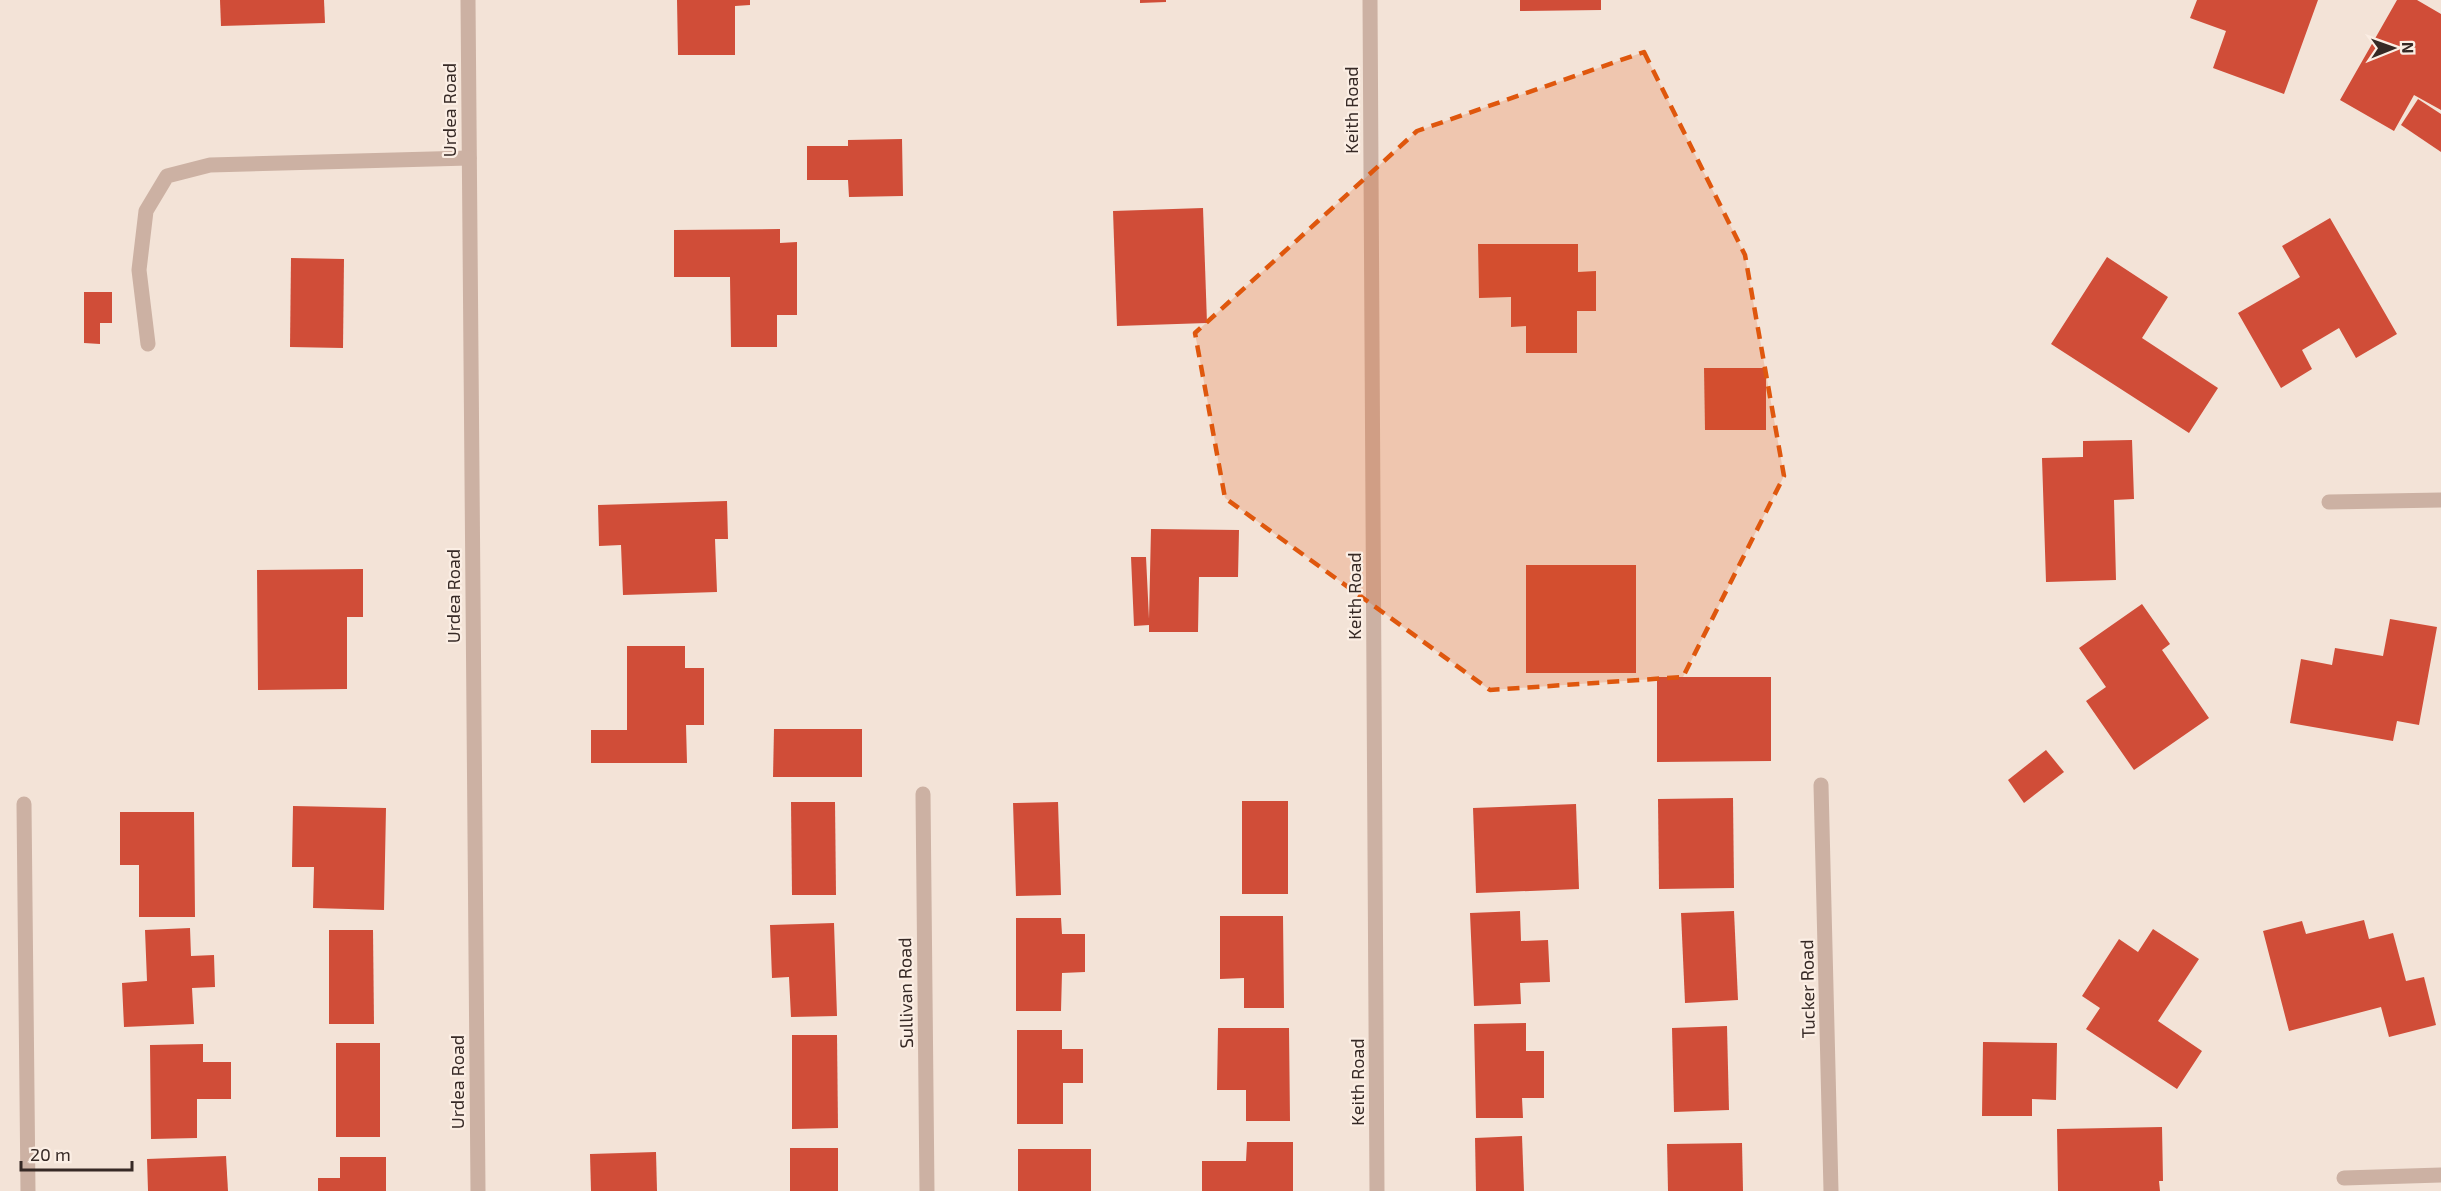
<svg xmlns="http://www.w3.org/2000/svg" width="2441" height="1191" font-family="'Exo 2',sans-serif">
  <rect width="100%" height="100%" fill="#f3e3d7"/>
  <g fill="#d04d38">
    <path d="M 220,0 L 324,0 L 325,23 L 221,26 Z"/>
    <path d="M 677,0 L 750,0 L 750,5 L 735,6 L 735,55 L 678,55 Z"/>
    <path d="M 1140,0 L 1166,0 L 1166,2 L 1140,3 Z"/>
    <path d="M 1520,0 L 1601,0 L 1601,10 L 1520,11 Z"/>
    <path d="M 2197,0 L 2318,0 L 2284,94 L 2213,68 L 2226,31 L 2190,18 Z"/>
    <path d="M 2397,0 L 2417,0 L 2441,14 L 2441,110 L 2414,95 L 2394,131 L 2340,100 Z"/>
    <path d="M 2418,99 L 2441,114 L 2441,152 L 2401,125 Z"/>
    <path d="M 902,139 L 903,196 L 849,197 L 848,180 L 807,180 L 807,146 L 848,146 L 848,140 Z"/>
    <path d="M 1203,208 L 1207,323 L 1117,326 L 1113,211 Z"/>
    <path d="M 2330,218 L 2397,334 L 2356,358 L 2339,328 L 2302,350 L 2312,369 L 2281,388 L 2238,313 L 2300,277 L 2282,246 Z"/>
    <path d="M 780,229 L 780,243 L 797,242 L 797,315 L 777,315 L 777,347 L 731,347 L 730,277 L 674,277 L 674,230 Z"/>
    <path d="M 1478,244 L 1578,244 L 1578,272 L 1596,271 L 1596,311 L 1577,311 L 1577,353 L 1526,353 L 1526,326 L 1511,327 L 1511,297 L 1479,298 Z"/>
    <path d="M 2107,257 L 2168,297 L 2142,338 L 2218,388 L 2189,433 L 2051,344 Z"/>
    <path d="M 291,258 L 344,259 L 343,348 L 290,347 Z"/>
    <path d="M 84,292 L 112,292 L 112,323 L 100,323 L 100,344 L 84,343 Z"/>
    <path d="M 1704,368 L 1766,368 L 1766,430 L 1705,430 Z"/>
    <path d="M 2132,440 L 2134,499 L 2114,500 L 2116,580 L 2046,582 L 2042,458 L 2083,457 L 2083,441 Z"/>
    <path d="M 727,501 L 728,539 L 715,539 L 717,592 L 623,595 L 621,545 L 599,546 L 598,505 Z"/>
    <path d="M 1151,529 L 1239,530 L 1238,577 L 1199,577 L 1198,632 L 1149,632 L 1149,625 L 1134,626 L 1131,557 L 1146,557 L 1149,619 Z"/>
    <rect x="1526" y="565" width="110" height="108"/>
    <path d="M 363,569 L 363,617 L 347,617 L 347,689 L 258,690 L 257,570 Z"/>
    <path d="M 2142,604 L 2170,644 L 2162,650 L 2209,718 L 2134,770 L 2086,701 L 2106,687 L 2079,648 Z"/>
    <path d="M 2390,619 L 2437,627 L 2419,725 L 2397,721 L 2393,741 L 2290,723 L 2301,659 L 2332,665 L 2335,648 L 2383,656 Z"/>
    <path d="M 627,646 L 685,646 L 685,668 L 704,668 L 704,725 L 686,725 L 687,763 L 591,763 L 591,730 L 627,730 Z"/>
    <path d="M 1657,677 L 1771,677 L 1771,761 L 1657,762 Z"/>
    <path d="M 774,729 L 862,729 L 862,777 L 773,777 Z"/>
    <path d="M 2046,750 L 2064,772 L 2024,803 L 2008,780 Z"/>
    <path d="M 1733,798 L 1734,888 L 1659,889 L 1658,799 Z"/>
    <rect x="1242" y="801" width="46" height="93"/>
    <path d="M 791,802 L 835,802 L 836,895 L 792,895 Z"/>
    <path d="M 1058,802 L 1061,895 L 1016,896 L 1013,803 Z"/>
    <path d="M 1576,804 L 1579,889 L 1476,893 L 1473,808 Z"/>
    <path d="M 293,806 L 386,808 L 384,910 L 313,908 L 314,867 L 292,867 Z"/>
    <path d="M 120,812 L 194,812 L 195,917 L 139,917 L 139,865 L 120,865 Z"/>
    <path d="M 1520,911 L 1521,941 L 1548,940 L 1550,982 L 1520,983 L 1521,1004 L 1474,1006 L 1470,913 Z"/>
    <path d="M 1734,911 L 1738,1000 L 1685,1003 L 1681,913 Z"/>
    <path d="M 1220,916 L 1283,916 L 1284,1008 L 1244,1008 L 1244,978 L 1220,979 Z"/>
    <path d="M 1016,918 L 1061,918 L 1062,934 L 1085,934 L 1085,972 L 1062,973 L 1061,1011 L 1016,1011 Z"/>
    <path d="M 2364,920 L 2369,939 L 2393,933 L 2406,981 L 2424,977 L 2436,1025 L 2389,1037 L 2381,1007 L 2289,1031 L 2263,931 L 2302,921 L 2306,934 Z"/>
    <path d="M 834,923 L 837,1016 L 791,1017 L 789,977 L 772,978 L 770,925 Z"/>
    <path d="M 190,928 L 191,956 L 214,955 L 215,987 L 192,988 L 194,1024 L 124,1027 L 122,983 L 147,981 L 145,930 Z"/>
    <path d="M 2153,929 L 2199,959 L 2158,1021 L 2202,1051 L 2177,1089 L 2086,1029 L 2100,1008 L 2082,996 L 2119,939 L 2138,952 Z"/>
    <path d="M 329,930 L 373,930 L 374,1024 L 329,1024 Z"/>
    <path d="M 1526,1023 L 1526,1051 L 1544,1051 L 1544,1098 L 1522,1098 L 1523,1118 L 1476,1118 L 1474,1024 Z"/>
    <path d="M 1727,1026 L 1729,1110 L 1674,1112 L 1672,1028 Z"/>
    <path d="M 1218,1028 L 1289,1028 L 1290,1121 L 1246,1121 L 1246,1090 L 1217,1090 Z"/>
    <path d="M 1017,1030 L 1062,1030 L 1062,1049 L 1083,1049 L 1083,1083 L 1063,1083 L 1063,1124 L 1017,1124 Z"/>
    <path d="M 792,1035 L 837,1035 L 838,1128 L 792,1129 Z"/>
    <path d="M 1983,1042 L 2057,1043 L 2056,1100 L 2032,1099 L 2032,1116 L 1982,1116 Z"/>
    <rect x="336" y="1043" width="44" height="94"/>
    <path d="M 203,1044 L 203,1062 L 231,1062 L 231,1099 L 197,1099 L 197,1138 L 151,1139 L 150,1045 Z"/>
    <path d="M 2162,1127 L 2163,1181 L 2159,1181 L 2160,1191 L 2058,1191 L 2057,1129 Z"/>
    <path d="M 1522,1136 L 1524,1191 L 1476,1191 L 1475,1138 Z"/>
    <path d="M 1247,1142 L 1293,1142 L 1293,1191 L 1202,1191 L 1202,1161 L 1246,1161 Z"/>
    <path d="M 1742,1143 L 1743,1191 L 1668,1191 L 1667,1144 Z"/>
    <rect x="790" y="1148" width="48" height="43"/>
    <rect x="1018" y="1149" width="73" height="42"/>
    <path d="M 656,1152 L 657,1191 L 591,1191 L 590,1154 Z"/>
    <path d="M 226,1156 L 228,1191 L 148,1191 L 147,1159 Z"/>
    <path d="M 340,1157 L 386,1157 L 386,1191 L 318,1191 L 318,1178 L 340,1178 Z"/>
  </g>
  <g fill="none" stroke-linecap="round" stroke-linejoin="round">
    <g stroke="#ccb1a3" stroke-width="15">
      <path d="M 468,0 L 478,1191"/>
      <path d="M 1370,0 L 1377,1191"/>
      <path d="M 148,344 L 139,270 L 146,211 L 167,176 L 210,165 L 469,158"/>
      <path d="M 2329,502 L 2441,500"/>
      <path d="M 1821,785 L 1831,1191"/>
      <path d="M 923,794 L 927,1191"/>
      <path d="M 24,804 L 28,1191"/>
      <path d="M 2344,1178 L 2441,1175"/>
    </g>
  </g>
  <path fill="#df570d" fill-opacity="0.2" stroke="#df570d" stroke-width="4.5" stroke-dasharray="12 8" stroke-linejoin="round" d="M 1644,52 L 1745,255 L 1784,476 L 1683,677 L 1490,690 L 1225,498 L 1195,333 L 1417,131 Z"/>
  <g text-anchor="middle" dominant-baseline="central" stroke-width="4.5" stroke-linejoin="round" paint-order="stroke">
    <g font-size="18" fill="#362925" stroke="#fbeee4">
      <text transform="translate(449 110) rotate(-90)">Urdea Road</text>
      <text transform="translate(1351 110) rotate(-90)">Keith Road</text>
      <text transform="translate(453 596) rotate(-90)">Urdea Road</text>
      <text transform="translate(1354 596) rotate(-90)">Keith Road</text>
      <text transform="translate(1807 989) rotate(-91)">Tucker Road</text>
      <text transform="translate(905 993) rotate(-91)">Sullivan Road</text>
      <text transform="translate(457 1082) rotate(-90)">Urdea Road</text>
      <text transform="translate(1357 1082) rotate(-90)">Keith Road</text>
    </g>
  </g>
  <g transform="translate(2393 48) rotate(89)" stroke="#fbeee4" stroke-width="4.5" paint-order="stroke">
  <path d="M0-4.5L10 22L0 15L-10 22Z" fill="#362925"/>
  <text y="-9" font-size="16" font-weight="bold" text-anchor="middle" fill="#362925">N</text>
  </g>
  <path d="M21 1161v9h111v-9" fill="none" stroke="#362925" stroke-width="3"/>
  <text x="30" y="1161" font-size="18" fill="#362925" stroke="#fbeee4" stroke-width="4.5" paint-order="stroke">20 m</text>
</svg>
